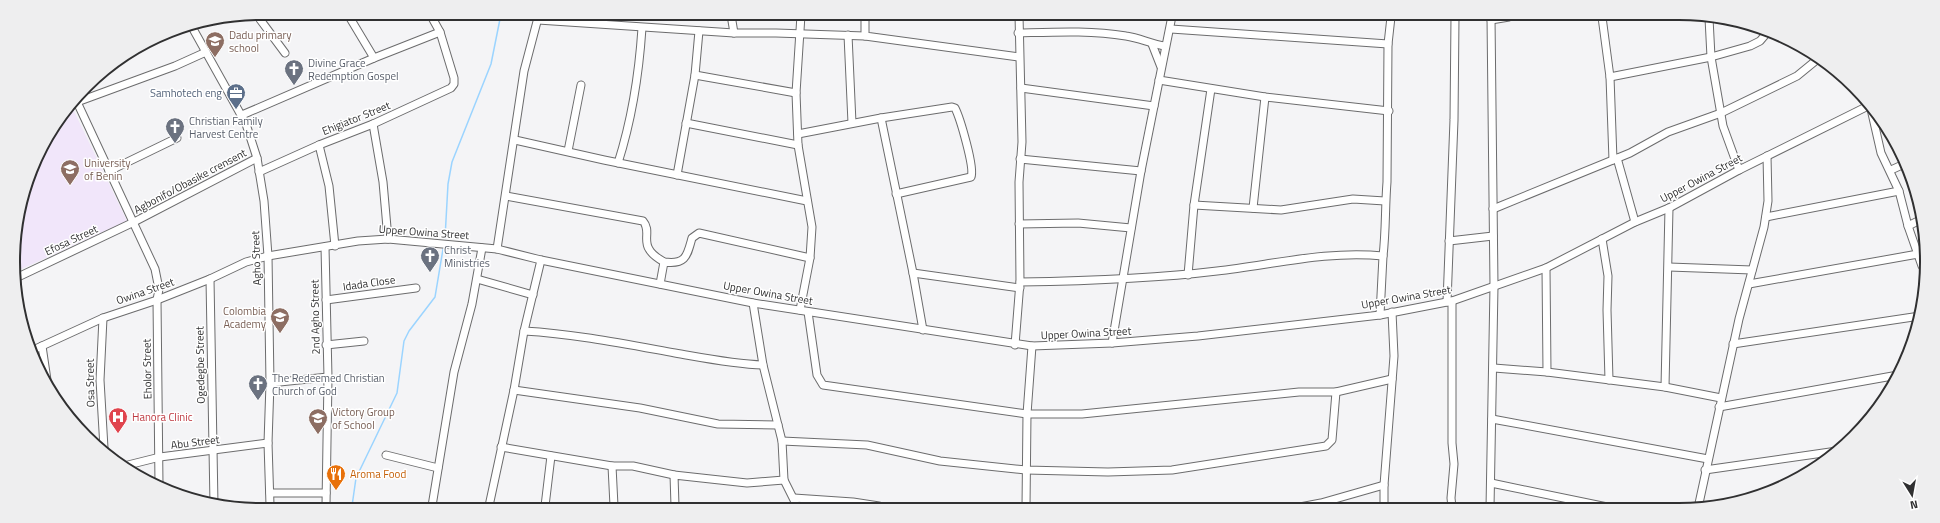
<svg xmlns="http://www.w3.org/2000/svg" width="1940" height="523" font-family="'Titillium Web',sans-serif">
  <rect width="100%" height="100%" fill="#f4f4f6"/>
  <path fill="#f1e6fa" d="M 72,107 L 127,221 L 17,271 L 14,245 L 39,151 Z"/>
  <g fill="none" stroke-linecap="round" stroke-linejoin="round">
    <g stroke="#9bd4ff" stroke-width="1.5">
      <path d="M 445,238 L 448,184 L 452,162 L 491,64 L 501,14"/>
      <path d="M 352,506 L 356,478 L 397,393 L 404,341 L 409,331 L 435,297 L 443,249"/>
    </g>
    <g stroke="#6c6c6d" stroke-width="9">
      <g id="minor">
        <path d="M 347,13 L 374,58"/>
        <path d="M 256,14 L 285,53"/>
        <path d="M 731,15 L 734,33"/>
        <path d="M 865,15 L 865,36 L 1019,57"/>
        <path d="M 1602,17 L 1610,77 L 1613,160"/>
        <path d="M 1709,18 L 1711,57 L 1723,126 L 1739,170"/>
        <path d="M 538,20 L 734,33 L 776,33 L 865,36"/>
        <path d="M 1491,20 L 1509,17"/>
        <path d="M 192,27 L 246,124 L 257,158 L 264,201 L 268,256 L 270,383 L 268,443 L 270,505"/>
        <path d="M 1171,29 L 1388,44"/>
        <path d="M 1018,33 C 1055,32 1090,30 1126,36 C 1140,38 1151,44 1165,46"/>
        <path d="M 848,35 L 852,123"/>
        <path d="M 1152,44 L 1161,67"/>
        <path d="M 695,75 L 796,93"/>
        <path d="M 1610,77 L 1711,57 L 1750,46 L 1760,41 L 1766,34"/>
        <path d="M 1159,80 L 1265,97 L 1389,111"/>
        <path d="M 1021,88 L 1154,106"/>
        <path d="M 77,102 L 155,269 L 159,289 L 157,300 L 159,485"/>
        <path d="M 77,102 L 175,66 L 206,52"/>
        <path d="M 1871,109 L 1881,153 L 1899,191 L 1908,226 L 1922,266"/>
        <path d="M 242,115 L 374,58 L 440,32"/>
        <path d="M 881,118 L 913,273 L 923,330"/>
        <path d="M 686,123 L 798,145"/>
        <path d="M 373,124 L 383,182 L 388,239"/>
        <path d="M 798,134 L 881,118 L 952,107 L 955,108 C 960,118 975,168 971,177 L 896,194"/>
        <path d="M 515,140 L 604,160 L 807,201"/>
        <path d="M 319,145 L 329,186 L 335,246"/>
        <path d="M 568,151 L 581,85"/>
        <path d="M 1617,158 L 1635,222"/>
        <path d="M 1020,159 L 1141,171"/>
        <path d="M 618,163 C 632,119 639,74 642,28"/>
        <path d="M 1891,170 L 1902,165"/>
        <path d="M 109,171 L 177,138"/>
        <path d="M 259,172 L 319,145 L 373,124 L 451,88 L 454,84 L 454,78 L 440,32 L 430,14"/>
        <path d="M 677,175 L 695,75 L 699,31"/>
        <path d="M 506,196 L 643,221 C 651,230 643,240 649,249 C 652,255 659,259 664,262 C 686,265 687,256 692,238 L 699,233 L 810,258"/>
        <path d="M 1194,205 L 1281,210 L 1353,199 L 1385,201"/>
        <path d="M 1253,208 L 1265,97"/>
        <path d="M 1493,209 L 1630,153 L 1668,132 L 1721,113 L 1797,76 L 1819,58"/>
        <path d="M 1766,217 L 1899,191"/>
        <path d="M 1019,224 L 1078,223 L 1131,228"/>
        <path d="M 1908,226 L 1922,219"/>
        <path d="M 1602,239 L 1608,276 L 1607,310 L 1609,380"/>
        <path d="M 1449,241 L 1493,236"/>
        <path d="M 325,247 L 328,377 L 326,505"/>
        <path d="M 497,249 L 524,71 L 539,14"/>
        <path d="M 1383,256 C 1386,231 1385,207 1387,182 L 1388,44 L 1391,17"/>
        <path d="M 1669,267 L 1752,270"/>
        <path d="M 1546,268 L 1547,372 L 1665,387 L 1721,398"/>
        <path d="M 913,273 L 1020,288"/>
        <path d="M 1188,275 L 1194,205 L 1211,89"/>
        <path d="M 18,277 L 134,222 L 257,158"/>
        <path d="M 210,279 L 214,505"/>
        <path d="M 477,279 L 533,295"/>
        <path d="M 1020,282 C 1086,281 1152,279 1217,271 C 1271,265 1328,250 1383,256 L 1380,315"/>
        <path d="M 660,284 L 664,262"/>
        <path d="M 1749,284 L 1918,254"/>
        <path d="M 326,300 L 416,288"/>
        <path d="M 1452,301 L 1452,443 L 1454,464 L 1451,498 L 1452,507"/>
        <path d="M 1447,302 L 1454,120 L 1455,17"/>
        <path d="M 753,303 L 763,365 L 782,441 L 784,480 L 797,506"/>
        <path d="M 800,310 L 810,258 L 812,227 L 798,145 L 796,93 L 801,15"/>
        <path d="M 808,312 L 817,375 L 823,385 L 1027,414 L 1082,414 L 1299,392 L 1336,392 L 1392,379"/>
        <path d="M 103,318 L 100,380 L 104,448"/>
        <path d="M 524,331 C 575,334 625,344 675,353 C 704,358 733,364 763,365"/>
        <path d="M 1112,343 L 1141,171 L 1172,16"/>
        <path d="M 1733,344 L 1920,316"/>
        <path d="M 326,345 L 364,341"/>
        <path d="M 1015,345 L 1020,282 L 1019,182 L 1022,142 L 1019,15"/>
        <path d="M 42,346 L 47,380"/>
        <path d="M 31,351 L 103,318 L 157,300 L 210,279 L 246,262 L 268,256 L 358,241 L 388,239 L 497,249 L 541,260 L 753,303 L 1032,346 L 1112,343 L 1198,336 L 1380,315 L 1452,301 L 1546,268 L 1635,222 L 1669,208 L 1739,170 L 1868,106"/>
        <path d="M 1494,368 L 1547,372"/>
        <path d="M 270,383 L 328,377"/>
        <path d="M 1665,387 L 1669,208"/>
        <path d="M 514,390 L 640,408 L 718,424 L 778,425"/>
        <path d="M 1719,407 L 1898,375"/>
        <path d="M 1492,419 L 1708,459"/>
        <path d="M 782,441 L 867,445 L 940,461 L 1026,470 L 1108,472 L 1172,470 L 1326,446 L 1332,440 L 1336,392"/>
        <path d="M 501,447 L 612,466 L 633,466 L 674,475"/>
        <path d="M 386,455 L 438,468"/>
        <path d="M 124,466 L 160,457 L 268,443"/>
        <path d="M 612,466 L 614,506"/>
        <path d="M 1705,470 L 1837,451"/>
        <path d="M 1491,483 L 1612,508"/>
        <path d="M 270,493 L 326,493"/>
        <path d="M 794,498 L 853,502 L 879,506"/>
        <path d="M 432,506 L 454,372 L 472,304 L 482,248"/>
        <path d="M 489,506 L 514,390 L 524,331 L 541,260"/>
        <path d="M 545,506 L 551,456"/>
        <path d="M 675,506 L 674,475 L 747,483 L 784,480"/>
        <path d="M 1026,507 L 1027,414 L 1032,346"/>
        <path d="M 1300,507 L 1321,503 L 1384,485"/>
        <path d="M 1384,507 L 1384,485 L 1394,356 L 1392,312"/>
        <path d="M 1490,508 L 1494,286 L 1491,17"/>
        <path d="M 1698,508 L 1739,319 L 1764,227 L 1768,201 L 1767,156"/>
      </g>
    </g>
    <use href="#minor" stroke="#fff" stroke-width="7"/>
  </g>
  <defs>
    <g id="school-pin" transform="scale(1)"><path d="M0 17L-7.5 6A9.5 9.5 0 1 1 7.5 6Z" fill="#8d6e63" stroke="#fff"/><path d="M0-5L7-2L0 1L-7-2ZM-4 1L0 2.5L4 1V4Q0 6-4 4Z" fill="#fff"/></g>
    <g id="church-pin" transform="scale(1)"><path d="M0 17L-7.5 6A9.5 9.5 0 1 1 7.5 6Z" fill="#6b7280" stroke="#fff"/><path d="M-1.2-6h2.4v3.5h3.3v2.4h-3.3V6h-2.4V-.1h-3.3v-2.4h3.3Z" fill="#fff"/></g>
    <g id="office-pin" transform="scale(1)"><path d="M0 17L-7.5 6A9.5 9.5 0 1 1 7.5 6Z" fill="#5c6f8a" stroke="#fff"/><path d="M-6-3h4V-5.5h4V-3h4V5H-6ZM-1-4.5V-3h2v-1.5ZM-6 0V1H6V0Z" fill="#fff"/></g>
    <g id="university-pin" transform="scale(1)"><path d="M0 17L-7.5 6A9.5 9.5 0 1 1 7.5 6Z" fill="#8d6e63" stroke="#fff"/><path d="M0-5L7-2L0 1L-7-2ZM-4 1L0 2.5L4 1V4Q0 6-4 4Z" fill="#fff"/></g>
    <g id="hospital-pin" transform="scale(1)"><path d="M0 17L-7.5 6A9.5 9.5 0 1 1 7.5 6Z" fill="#e0444e" stroke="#fff"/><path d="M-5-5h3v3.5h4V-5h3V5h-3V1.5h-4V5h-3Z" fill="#fff"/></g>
    <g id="restaurant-pin" transform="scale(1)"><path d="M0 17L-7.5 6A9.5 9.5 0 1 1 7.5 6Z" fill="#e8710a" stroke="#fff"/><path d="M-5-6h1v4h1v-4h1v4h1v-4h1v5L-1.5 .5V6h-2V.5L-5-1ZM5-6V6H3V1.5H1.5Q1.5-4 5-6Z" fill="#fff"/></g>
  </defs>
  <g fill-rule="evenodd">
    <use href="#school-pin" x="215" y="41"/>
    <use href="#church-pin" x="294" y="69"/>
    <use href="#office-pin" x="236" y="93"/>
    <use href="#church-pin" x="175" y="127"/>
    <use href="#university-pin" x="70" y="169"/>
    <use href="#church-pin" x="430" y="256"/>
    <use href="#school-pin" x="280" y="317"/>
    <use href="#church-pin" x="258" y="384"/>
    <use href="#hospital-pin" x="118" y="417"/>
    <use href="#school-pin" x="318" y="418"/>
    <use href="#restaurant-pin" x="336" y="474"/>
  </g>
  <g text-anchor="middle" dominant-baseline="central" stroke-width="3" stroke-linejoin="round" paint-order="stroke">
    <g font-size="11" fill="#785e54" stroke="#fff" text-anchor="start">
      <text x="229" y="35">Dadu primary<tspan x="229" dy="13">school</tspan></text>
      <text x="84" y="163">University<tspan x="84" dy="13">of Benin</tspan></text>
      <text x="266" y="311" text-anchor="end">Colombia<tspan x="266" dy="13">Academy</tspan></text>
      <text x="332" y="412">Victory Group<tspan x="332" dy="13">of School</tspan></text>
    </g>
    <g font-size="11" fill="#5b616d" stroke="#fff" text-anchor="start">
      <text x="308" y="63">Divine Grace<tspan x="308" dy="13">Redemption Gospel</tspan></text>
      <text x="189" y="121">Christian Family<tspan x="189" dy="13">Harvest Centre</tspan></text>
      <text x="444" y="250">Christ<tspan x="444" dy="13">Ministries</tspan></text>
      <text x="272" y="378">The Redeemed Christian<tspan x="272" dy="13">Church of God</tspan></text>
    </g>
    <g font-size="11" fill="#4e5e75" stroke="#fff" text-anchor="end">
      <text x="222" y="93">Samhotech eng</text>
    </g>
    <g font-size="11" fill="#303031" stroke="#fff">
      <text transform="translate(356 118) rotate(-22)">Ehigiator Street</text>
      <text transform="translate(1701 178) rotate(-28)">Upper Owina Street</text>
      <text transform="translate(190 181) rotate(-28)">Agbonifo/Obasike crensent</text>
      <text transform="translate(424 232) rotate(4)">Upper Owina Street</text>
      <text transform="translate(71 240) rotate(-25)">Efosa Street</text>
      <text transform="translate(256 258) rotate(-92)">Agho Street</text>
      <text transform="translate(369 283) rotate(-8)">Idada Close</text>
      <text transform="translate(145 291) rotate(-19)">Owina Street</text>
      <text transform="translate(768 293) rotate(10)">Upper Owina Street</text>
      <text transform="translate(1406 297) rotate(-10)">Upper Owina Street</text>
      <text transform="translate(315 317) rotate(-91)">2nd Agho Street</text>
      <text transform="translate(1086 333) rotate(-3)">Upper Owina Street</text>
      <text transform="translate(200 365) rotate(-91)">Ogedegbe Street</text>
      <text transform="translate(147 369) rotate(-91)">Eholor Street</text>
      <text transform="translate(90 383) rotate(-91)">Osa Street</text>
      <text transform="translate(195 442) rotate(-7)">Abu Street</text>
    </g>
    <g font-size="11" fill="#be3a42" stroke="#fff" text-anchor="start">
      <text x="132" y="417">Hanora Clinic</text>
    </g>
    <g font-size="11" fill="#c56008" stroke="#fff" text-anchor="start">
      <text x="350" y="474">Aroma Food</text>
    </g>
  </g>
  <path d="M0 0H1940V523H0ZM261 20H1679A241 241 0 0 1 1920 261V262A241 241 0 0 1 1679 503H261A241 241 0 0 1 20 262V261A241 241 0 0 1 261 20Z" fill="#eeeeef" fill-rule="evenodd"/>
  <path fill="none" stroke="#303031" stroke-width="2" d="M261 20H1679A241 241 0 0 1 1920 261V262A241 241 0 0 1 1679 503H261A241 241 0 0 1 20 262V261A241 241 0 0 1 261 20Z"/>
  <g transform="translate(1912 495) rotate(169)" stroke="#ffffff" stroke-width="3" paint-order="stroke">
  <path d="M0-3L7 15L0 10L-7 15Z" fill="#303031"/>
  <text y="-6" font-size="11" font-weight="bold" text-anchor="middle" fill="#303031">N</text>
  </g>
</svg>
